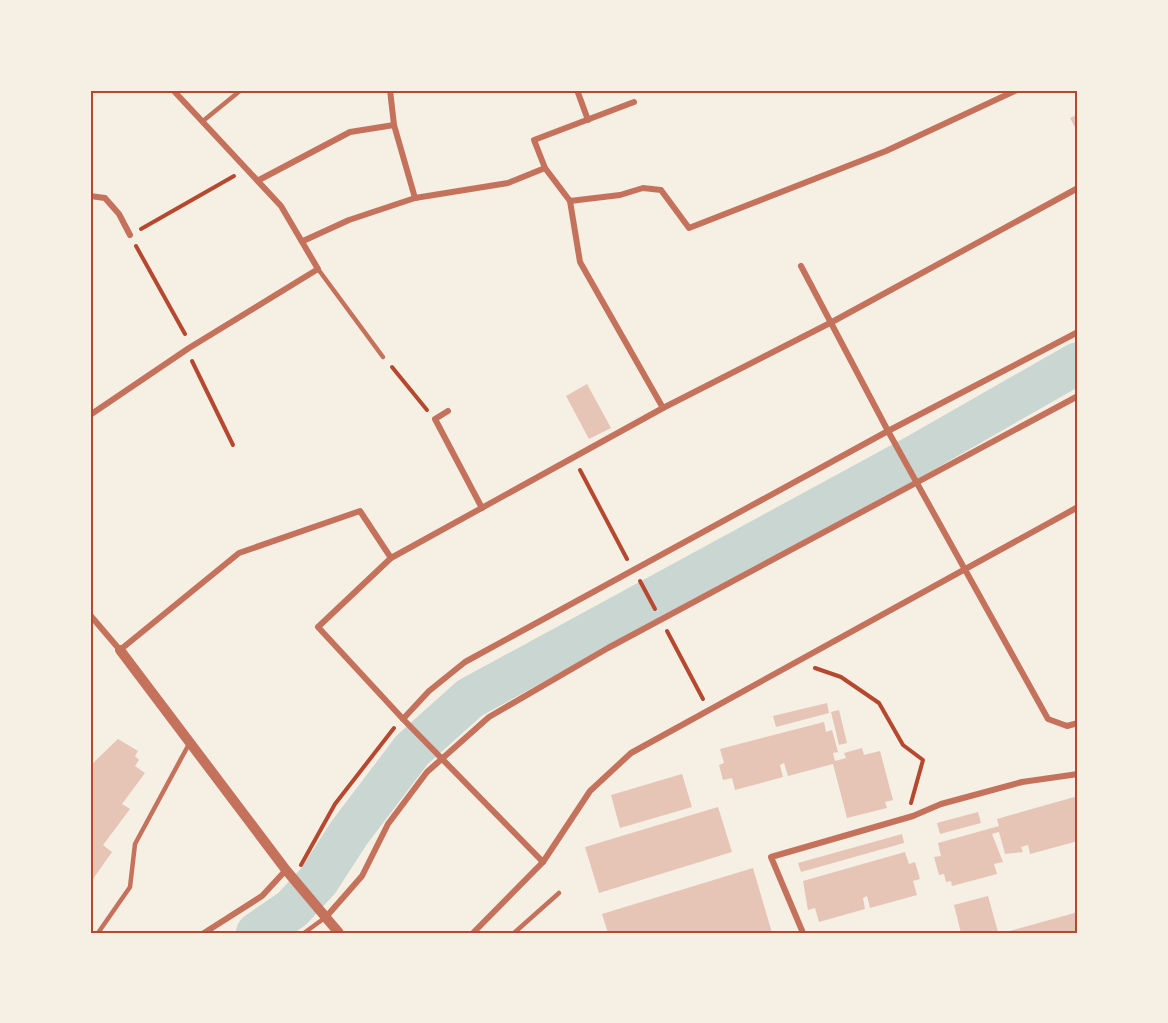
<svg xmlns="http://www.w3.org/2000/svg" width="1168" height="1023" font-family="'Fira Sans Condensed',sans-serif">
  <rect width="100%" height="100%" fill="#f6efe4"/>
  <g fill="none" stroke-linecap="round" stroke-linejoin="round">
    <path stroke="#c9d6d2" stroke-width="42" d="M 257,933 L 292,909 L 318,881 L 349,833 L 412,750 L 470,698 L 917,455 L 1078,363"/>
  </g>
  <g fill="#e6c5b7">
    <path d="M 1078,114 L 1078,133 L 1070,118 Z"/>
    <path d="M 587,384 L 611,428 L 589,439 L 566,396 Z"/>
    <path d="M 827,703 L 829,713 L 776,727 L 773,716 Z"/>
    <path d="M 839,710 L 847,743 L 839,745 L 831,712 Z"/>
    <path d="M 824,722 L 826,732 L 832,730 L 838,752 L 833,753 L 835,761 L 846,758 L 844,753 L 862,748 L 864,755 L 880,751 L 893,800 L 885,802 L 887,808 L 847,818 L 833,764 L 788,776 L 784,763 L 780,765 L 783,777 L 735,790 L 732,778 L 723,780 L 719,765 L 724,763 L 720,749 Z"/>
    <path d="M 118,739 L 138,751 L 135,756 L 139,760 L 135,766 L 145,773 L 122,804 L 130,809 L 103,845 L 112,852 L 90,883 L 90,766 Z"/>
    <path d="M 682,774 L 692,807 L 620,828 L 611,795 Z"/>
    <path d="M 1078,796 L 1078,841 L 1030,854 L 1028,845 L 1021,847 L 1023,852 L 1005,854 L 999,832 L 992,834 L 1003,862 L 994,864 L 997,874 L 952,886 L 951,881 L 946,882 L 944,874 L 939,875 L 934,857 L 941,856 L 938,843 L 999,826 L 997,819 Z"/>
    <path d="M 718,807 L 732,852 L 599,893 L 585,847 Z"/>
    <path d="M 978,812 L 981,823 L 940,834 L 937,823 Z"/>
    <path d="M 902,834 L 904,843 L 801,872 L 798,863 Z"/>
    <path d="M 905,852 L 909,864 L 915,862 L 920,879 L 913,881 L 917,895 L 870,908 L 867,896 L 863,898 L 865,909 L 819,922 L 815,908 L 808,910 L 803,881 Z"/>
    <path d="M 753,868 L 772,933 L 608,933 L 602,914 Z"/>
    <path d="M 988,896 L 998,932 L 961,933 L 954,905 Z"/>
    <path d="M 1078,912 L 1078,933 L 1007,933 L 1006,932 Z"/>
  </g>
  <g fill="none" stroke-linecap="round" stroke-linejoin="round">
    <g stroke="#b5482f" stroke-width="4">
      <path d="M 141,229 L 234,176"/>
      <path d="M 136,246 L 185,334"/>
      <path d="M 192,361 L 233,445"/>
      <path d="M 392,367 L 427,410"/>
      <path d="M 580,470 L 627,559"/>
      <path d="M 640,581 L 655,609"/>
      <path d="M 667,631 L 703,699"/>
      <path d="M 815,668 L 841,677 L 879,703 L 903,745 L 923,760 L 911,803"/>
      <path d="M 301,865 L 335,804 L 394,728"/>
    </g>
    <g stroke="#c5725c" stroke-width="4.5">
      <path d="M 203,121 L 241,90"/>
      <path d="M 318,269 L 383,357"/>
      <path d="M 98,933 L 130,887 L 135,844 L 189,744"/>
      <path d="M 304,933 L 326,917"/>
      <path d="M 514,933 L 559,893"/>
    </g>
    <g stroke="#c5725c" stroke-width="6">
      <path d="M 390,90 L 394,125 L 415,198"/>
      <path d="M 577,90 L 588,120"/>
      <path d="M 545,168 L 534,140 L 634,102"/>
      <path d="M 259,180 L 350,132 L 394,125"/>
      <path d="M 90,196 L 105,198 L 119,214 L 130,235"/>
      <path d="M 570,201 L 580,262 L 663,408"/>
      <path d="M 303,241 L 349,220 L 415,198 L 508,183 L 545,168 L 570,201 L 620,195 L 643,188 L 661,190 L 689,228 L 886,151 L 1017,90"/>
      <path d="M 801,266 L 888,431 L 1048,719 L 1067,726 L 1078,723"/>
      <path d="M 448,411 L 435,419 L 482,508"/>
      <path d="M 90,415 L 189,348 L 318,269 L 281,206 L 173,90"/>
      <path d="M 90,615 L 120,650 L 239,553 L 360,511 L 391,558"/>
      <path d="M 403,719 L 429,691 L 465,662 L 888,431 L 1078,332"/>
      <path d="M 543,862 L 403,719 L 318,627 L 391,558 L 663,408 L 832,322 L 1078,188"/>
      <path d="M 326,917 L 362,876 L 388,824 L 427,772 L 489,717 L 608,648 L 1078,396"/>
      <path d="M 204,933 L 262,896 L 286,870"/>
      <path d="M 473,933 L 543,862 L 590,791 L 631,753 L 1078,507"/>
      <path d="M 803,933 L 771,857 L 913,816 L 941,804 L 1022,782 L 1078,774"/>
    </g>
    <path stroke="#c5725c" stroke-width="10" d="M 120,650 L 286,870 L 339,933"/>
  </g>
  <rect width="1168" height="1023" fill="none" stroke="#f6efe4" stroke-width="183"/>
  <rect x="92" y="92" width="984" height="840" fill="none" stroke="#b5482f" stroke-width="2"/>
</svg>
